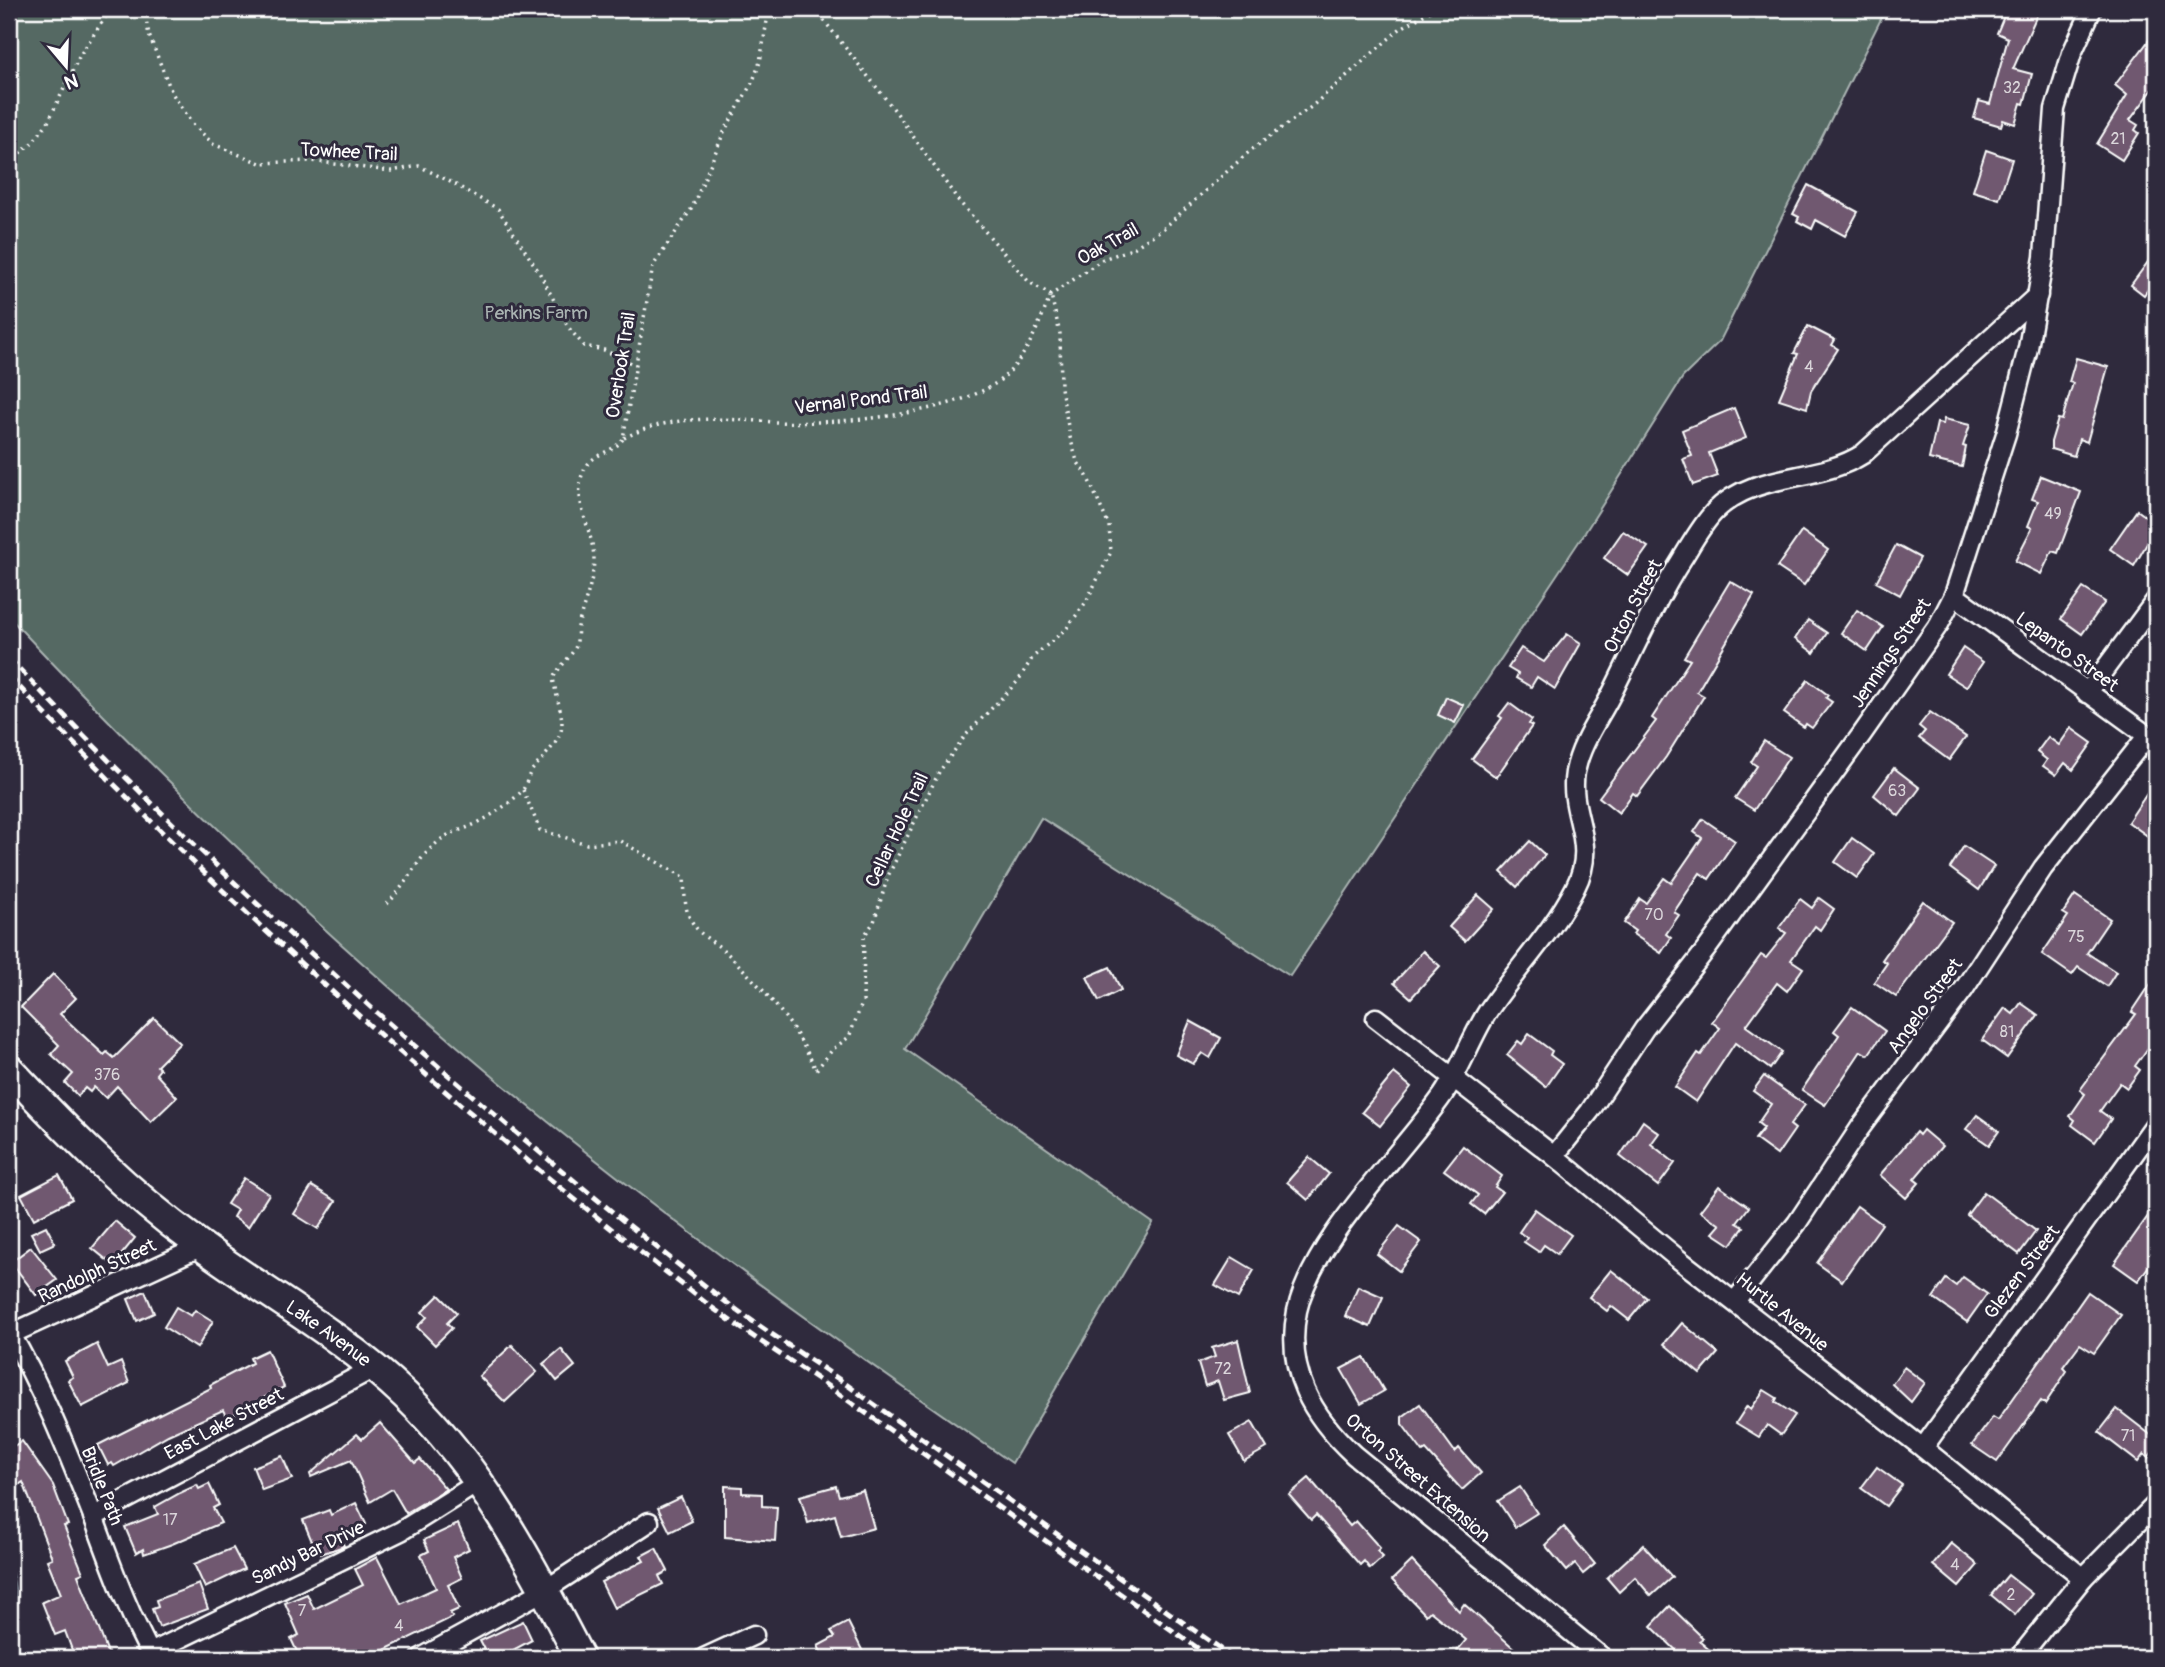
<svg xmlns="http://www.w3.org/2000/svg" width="2165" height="1667" font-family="Pangolin,sans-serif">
  <rect width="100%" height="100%" fill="#2f2a3d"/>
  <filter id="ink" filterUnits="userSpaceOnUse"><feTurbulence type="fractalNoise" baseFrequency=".0143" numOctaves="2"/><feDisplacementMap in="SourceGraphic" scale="14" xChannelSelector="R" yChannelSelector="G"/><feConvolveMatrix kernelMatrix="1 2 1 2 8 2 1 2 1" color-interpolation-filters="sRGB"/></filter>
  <g filter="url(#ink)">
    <path fill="#546964" stroke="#aab4b2" stroke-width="2" d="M 9,9 L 1886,9 L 1720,341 L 1683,377 L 1584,534 L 1290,976 L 1041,818 L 905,1049 L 1153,1223 L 1012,1463 C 838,1343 666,1220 503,1085 C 329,939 164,783 9,617 Z"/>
    <path fill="#4c6474" stroke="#94a2ac" stroke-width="2" d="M 9,1566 C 21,1595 13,1628 10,1658 Z"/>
    <g fill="#6f596f" stroke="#fff" stroke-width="2">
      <path d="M 2007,9 L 2035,9 L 2033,13 L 2037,15 L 2013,69 L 2032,74 L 2024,104 L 2021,103 L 2015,124 L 2003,120 L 2001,126 L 1974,118 L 1979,101 L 1990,104 L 2008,38 L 1997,33 Z"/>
      <path d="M 2156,31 L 2156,85 L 2130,120 L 2138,125 L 2135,130 L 2139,133 L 2122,160 L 2097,144 L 2127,95 L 2115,85 Z"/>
      <path d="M 1986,150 L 2012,159 L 1999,199 L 1973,191 Z"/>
      <path d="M 1808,185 L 1858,212 L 1845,236 L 1816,220 L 1812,229 L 1797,221 L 1799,217 L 1793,214 Z"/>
      <path d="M 2156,251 L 2156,278 L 2144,295 L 2131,285 Z"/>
      <path d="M 1808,326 L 1835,340 L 1832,345 L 1838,349 L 1811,391 L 1807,408 L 1779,399 L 1798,354 L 1794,353 Z"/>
      <path d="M 2076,358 L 2108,367 L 2087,442 L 2079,439 L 2074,456 L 2051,449 L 2051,442 L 2058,419 L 2062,420 L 2073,383 L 2069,382 Z"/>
      <path d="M 1734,408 L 1746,438 L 1709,453 L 1718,476 L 1693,485 L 1683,459 L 1692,456 L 1682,430 Z"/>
      <path d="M 1944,419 L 1970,425 L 1963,446 L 1966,447 L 1962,467 L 1929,459 L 1937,423 L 1943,424 Z"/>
      <path d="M 2041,476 L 2081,492 L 2058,553 L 2052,551 L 2041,574 L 2015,561 L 2032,528 L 2028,526 L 2038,501 L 2032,499 Z"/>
      <path d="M 2137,510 L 2156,524 L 2156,528 L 2134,566 L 2110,549 Z"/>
      <path d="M 1623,531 L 1648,547 L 1628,575 L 1604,558 Z"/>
      <path d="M 1802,531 L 1828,550 L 1804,585 L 1777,567 Z"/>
      <path d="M 1896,545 L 1920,558 L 1900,595 L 1876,582 Z"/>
      <path d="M 1730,581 L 1754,595 L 1697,692 L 1704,696 L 1666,757 L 1637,796 L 1633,793 L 1619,813 L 1599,797 L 1656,721 L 1652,718 L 1690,660 L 1684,657 Z"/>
      <path d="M 2083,588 L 2105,602 L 2082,634 L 2061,619 Z"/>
      <path d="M 1857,610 L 1883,627 L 1867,651 L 1841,633 Z"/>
      <path d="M 1808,620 L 1827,633 L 1814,653 L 1795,639 Z"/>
      <path d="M 1567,634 L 1581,643 L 1555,689 L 1537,677 L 1531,687 L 1516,678 L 1518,674 L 1508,668 L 1521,648 L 1544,662 Z"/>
      <path d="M 1963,648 L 1983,662 L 1966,687 L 1946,674 Z"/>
      <path d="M 1808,680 L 1828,695 L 1826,698 L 1832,702 L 1812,728 L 1806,724 L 1804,727 L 1784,713 Z"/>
      <path d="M 1446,697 L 1464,705 L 1455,723 L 1438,715 Z"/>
      <path d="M 1509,703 L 1532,720 L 1529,724 L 1532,726 L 1496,777 L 1472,759 L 1502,718 L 1499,716 Z"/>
      <path d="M 1930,712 L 1966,737 L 1949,760 L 1919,738 L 1925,731 L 1919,726 Z"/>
      <path d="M 2071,728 L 2092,743 L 2073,770 L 2065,763 L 2056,775 L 2043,766 L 2047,760 L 2037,752 L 2048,737 L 2059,745 Z"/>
      <path d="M 1764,741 L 1789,757 L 1754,810 L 1735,798 L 1757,766 L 1751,762 Z"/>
      <path d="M 1894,768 L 1920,788 L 1899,816 L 1874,795 Z"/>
      <path d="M 2156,780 L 2156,842 L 2128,822 Z"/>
      <path d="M 1703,819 L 1735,841 L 1709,879 L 1700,873 L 1674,912 L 1679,915 L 1666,934 L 1671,938 L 1661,953 L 1633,934 L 1635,931 L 1624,923 L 1640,899 L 1646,903 L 1664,878 L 1671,883 L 1702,838 L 1694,832 Z"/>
      <path d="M 1852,838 L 1874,854 L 1857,878 L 1835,862 Z"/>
      <path d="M 1530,841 L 1545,855 L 1517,887 L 1501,872 Z"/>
      <path d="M 1964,846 L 1994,866 L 1979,890 L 1950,868 Z"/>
      <path d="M 1478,895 L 1494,909 L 1465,941 L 1449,927 Z"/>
      <path d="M 2075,895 L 2110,919 L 2087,953 L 2116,972 L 2107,986 L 2078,967 L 2072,975 L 2042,954 L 2068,916 L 2063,913 Z"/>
      <path d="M 1819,898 L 1834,909 L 1820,930 L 1815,926 L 1791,960 L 1803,968 L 1787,991 L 1777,983 L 1746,1026 L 1782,1052 L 1770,1069 L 1735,1043 L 1696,1102 L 1675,1087 L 1698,1053 L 1701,1055 L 1720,1028 L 1712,1022 L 1761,955 L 1766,958 L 1786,933 L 1779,928 L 1800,899 L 1812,908 Z"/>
      <path d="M 1923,901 L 1952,922 L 1896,997 L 1874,982 L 1887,963 L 1882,960 Z"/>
      <path d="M 1423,951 L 1440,966 L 1411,998 L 1394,983 Z"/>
      <path d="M 1110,967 L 1121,990 L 1099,1001 L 1087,977 Z"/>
      <path d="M 53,974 L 76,998 L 60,1014 L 104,1055 L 107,1052 L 114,1058 L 154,1018 L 180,1043 L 157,1066 L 160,1069 L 156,1074 L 177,1097 L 151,1122 L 117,1086 L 106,1098 L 94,1087 L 90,1092 L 85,1088 L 78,1096 L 65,1083 L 73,1074 L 51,1054 L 59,1045 L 21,1007 Z"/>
      <path d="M 2156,976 L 2156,1037 L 2135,1066 L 2140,1070 L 2127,1088 L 2120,1083 L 2100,1111 L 2111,1119 L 2095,1142 L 2072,1125 L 2075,1120 L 2070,1116 L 2085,1094 L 2080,1090 L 2136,1014 L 2132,1012 Z"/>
      <path d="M 2021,1003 L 2038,1015 L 2007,1058 L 1982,1040 L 2005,1008 L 2013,1014 Z"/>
      <path d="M 1852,1007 L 1885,1031 L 1868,1055 L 1861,1051 L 1825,1105 L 1802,1090 L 1839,1035 L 1834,1031 Z"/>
      <path d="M 1190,1021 L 1221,1038 L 1210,1058 L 1202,1053 L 1193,1064 L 1176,1055 Z"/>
      <path d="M 1529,1034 L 1552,1051 L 1550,1055 L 1562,1064 L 1546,1087 L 1507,1055 L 1518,1041 L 1522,1044 Z"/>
      <path d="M 1394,1073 L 1411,1087 L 1380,1126 L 1362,1112 Z"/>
      <path d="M 1764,1076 L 1805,1105 L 1790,1125 L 1795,1129 L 1777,1155 L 1755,1139 L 1764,1128 L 1758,1123 L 1771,1104 L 1753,1091 Z"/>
      <path d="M 1977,1115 L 1999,1131 L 1989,1145 L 1966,1129 Z"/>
      <path d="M 1643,1121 L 1659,1133 L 1651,1144 L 1675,1163 L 1658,1186 L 1620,1156 Z"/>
      <path d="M 1923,1130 L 1942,1146 L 1914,1179 L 1919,1183 L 1906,1198 L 1880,1175 L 1916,1132 L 1919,1135 Z"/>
      <path d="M 1463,1146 L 1502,1176 L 1495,1187 L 1502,1192 L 1484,1214 L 1471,1204 L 1478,1195 L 1444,1170 Z"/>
      <path d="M 1309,1157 L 1329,1174 L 1308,1200 L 1287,1182 Z"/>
      <path d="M 59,1175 L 72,1199 L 34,1219 L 21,1195 Z"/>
      <path d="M 244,1178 L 269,1194 L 248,1227 L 233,1217 L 237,1210 L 227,1204 Z"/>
      <path d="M 312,1186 L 336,1201 L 318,1229 L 294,1214 Z"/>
      <path d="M 1719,1186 L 1749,1207 L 1737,1223 L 1744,1227 L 1731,1245 L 1713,1233 L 1720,1225 L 1700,1211 Z"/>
      <path d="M 1984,1192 L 2036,1231 L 2019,1254 L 1967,1215 Z"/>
      <path d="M 2156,1205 L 2156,1256 L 2138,1281 L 2114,1264 Z"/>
      <path d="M 1857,1206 L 1882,1224 L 1842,1281 L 1817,1263 Z"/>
      <path d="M 1535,1209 L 1571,1235 L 1557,1254 L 1544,1245 L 1539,1252 L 1524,1242 L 1527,1238 L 1519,1232 Z"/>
      <path d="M 115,1221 L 135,1238 L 113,1265 L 92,1248 Z"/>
      <path d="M 46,1226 L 55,1243 L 40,1250 L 31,1233 Z"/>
      <path d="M 1399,1226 L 1421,1242 L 1399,1271 L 1377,1254 Z"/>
      <path d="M 31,1247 L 57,1280 L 36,1295 L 11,1262 Z"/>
      <path d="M 1232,1257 L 1254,1270 L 1238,1298 L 1215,1285 Z"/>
      <path d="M 1611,1270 L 1647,1298 L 1629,1320 L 1611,1306 L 1607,1311 L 1589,1297 Z"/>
      <path d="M 1963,1277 L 1987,1294 L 1967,1322 L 1933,1298 L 1946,1279 L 1956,1286 Z"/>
      <path d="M 1358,1286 L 1383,1297 L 1370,1327 L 1345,1316 Z"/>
      <path d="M 145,1291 L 154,1313 L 137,1321 L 128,1299 Z"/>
      <path d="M 2088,1292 L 2121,1315 L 2094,1353 L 2080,1344 L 2063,1367 L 2067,1371 L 2045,1404 L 2041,1401 L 1997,1462 L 1972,1445 L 1993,1417 L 1998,1420 Z"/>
      <path d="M 439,1295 L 457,1313 L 447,1323 L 452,1328 L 435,1345 L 417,1327 L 427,1317 L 422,1312 Z"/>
      <path d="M 176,1307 L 191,1316 L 195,1310 L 213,1321 L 197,1348 L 164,1327 Z"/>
      <path d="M 1682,1323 L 1718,1353 L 1700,1374 L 1664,1344 Z"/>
      <path d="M 1238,1340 L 1250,1393 L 1224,1400 L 1218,1381 L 1205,1386 L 1198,1363 L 1215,1357 L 1212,1348 Z"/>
      <path d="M 97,1344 L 108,1368 L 121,1362 L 129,1383 L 82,1407 L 68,1380 L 73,1377 L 65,1361 Z"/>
      <path d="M 512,1345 L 537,1372 L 505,1402 L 479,1376 Z"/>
      <path d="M 561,1349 L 575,1366 L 557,1381 L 543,1364 Z"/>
      <path d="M 267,1350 L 284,1387 L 227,1418 L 223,1410 L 168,1435 L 114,1466 L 112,1463 L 108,1465 L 98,1445 L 211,1388 L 210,1385 L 252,1363 L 250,1358 Z"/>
      <path d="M 1364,1357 L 1384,1391 L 1361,1404 L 1341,1369 Z"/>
      <path d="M 1904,1367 L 1925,1383 L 1911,1402 L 1892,1384 Z"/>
      <path d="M 1764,1390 L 1777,1398 L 1775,1402 L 1795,1415 L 1781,1435 L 1767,1425 L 1759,1437 L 1736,1423 L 1747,1406 L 1751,1409 Z"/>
      <path d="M 1420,1404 L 1455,1452 L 1459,1448 L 1481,1473 L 1462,1490 L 1426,1450 L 1423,1452 L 1402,1424 L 1402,1417 Z"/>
      <path d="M 2117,1409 L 2156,1439 L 2156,1447 L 2148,1458 L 2144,1454 L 2138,1462 L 2099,1432 Z"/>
      <path d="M 1252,1422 L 1267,1448 L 1244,1461 L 1229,1435 Z"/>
      <path d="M 380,1423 L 415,1463 L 420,1459 L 446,1489 L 406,1513 L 392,1489 L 370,1502 L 351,1460 L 311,1477 L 310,1474 L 357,1434 L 362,1439 Z"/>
      <path d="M 22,1441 L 53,1485 L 68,1525 L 64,1526 L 83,1573 L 78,1575 L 110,1658 L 75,1658 L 65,1631 L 55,1635 L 42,1602 L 61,1594 L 47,1560 L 52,1558 L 23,1482 L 17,1486 L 9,1474 L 9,1449 Z"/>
      <path d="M 282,1456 L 292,1479 L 262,1490 L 253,1467 Z"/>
      <path d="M 1877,1467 L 1902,1485 L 1886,1506 L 1861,1488 Z"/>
      <path d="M 1309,1478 L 1350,1526 L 1356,1521 L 1380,1548 L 1377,1551 L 1383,1557 L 1370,1569 L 1364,1561 L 1360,1565 L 1316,1515 L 1311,1520 L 1289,1495 Z"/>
      <path d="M 209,1484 L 219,1505 L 213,1508 L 221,1523 L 172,1544 L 144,1554 L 143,1549 L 136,1553 L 125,1527 L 158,1514 L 155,1507 L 180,1493 L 197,1485 L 199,1489 Z"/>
      <path d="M 725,1486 L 742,1487 L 742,1493 L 762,1494 L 762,1506 L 777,1507 L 775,1541 L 725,1537 Z"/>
      <path d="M 836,1486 L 839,1496 L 863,1490 L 874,1528 L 841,1537 L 835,1515 L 808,1523 L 800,1496 Z"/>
      <path d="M 1520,1487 L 1537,1513 L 1515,1527 L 1498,1501 Z"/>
      <path d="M 681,1497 L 692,1521 L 670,1532 L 658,1508 Z"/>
      <path d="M 356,1503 L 366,1524 L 340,1537 L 344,1546 L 321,1554 L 317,1542 L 313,1544 L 303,1520 L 329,1510 L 331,1515 Z"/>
      <path d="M 458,1524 L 469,1549 L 453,1557 L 462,1578 L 448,1585 L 459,1609 L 450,1613 L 453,1617 L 368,1658 L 300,1658 L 291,1639 L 299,1635 L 285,1603 L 307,1594 L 314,1609 L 363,1585 L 355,1569 L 377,1557 L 401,1604 L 436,1588 L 421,1555 L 429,1551 L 424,1540 Z"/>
      <path d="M 1564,1527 L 1595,1564 L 1583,1574 L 1575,1564 L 1567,1571 L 1545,1545 Z"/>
      <path d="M 1951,1543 L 1978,1565 L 1959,1587 L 1933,1565 Z"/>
      <path d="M 1643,1545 L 1672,1577 L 1651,1596 L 1635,1577 L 1619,1592 L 1607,1578 Z"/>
      <path d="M 233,1548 L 244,1569 L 205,1588 L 194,1564 Z"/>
      <path d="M 656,1548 L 668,1571 L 659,1576 L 663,1584 L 614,1608 L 601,1582 L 644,1561 L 641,1556 Z"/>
      <path d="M 1412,1561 L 1459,1611 L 1464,1604 L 1525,1658 L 1466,1658 L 1457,1651 L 1466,1640 L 1430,1611 L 1426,1615 L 1392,1580 Z"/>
      <path d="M 2008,1575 L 2032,1594 L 2015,1615 L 1991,1595 Z"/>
      <path d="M 199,1584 L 208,1609 L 159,1627 L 152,1609 L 158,1607 L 156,1600 Z"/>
      <path d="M 1670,1606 L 1703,1638 L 1699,1641 L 1719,1658 L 1684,1658 L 1651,1626 Z"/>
      <path d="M 523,1621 L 532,1640 L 498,1658 L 489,1658 L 480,1641 Z"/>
      <path d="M 848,1622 L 866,1658 L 824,1658 L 818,1646 L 835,1637 L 831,1631 Z"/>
    </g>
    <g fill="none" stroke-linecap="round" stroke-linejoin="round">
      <g stroke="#fff" stroke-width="23">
        <g id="minor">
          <path d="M 1954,595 L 2155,741"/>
          <path d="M 2087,693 L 2156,600"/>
          <path d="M 1376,1018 L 1554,1156 L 1677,1258 L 1923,1448 L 2083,1578"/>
          <path d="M 1554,1156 L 1590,1111 L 1644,1029 L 1708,947 L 1862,734 L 1939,624 L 1954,595 L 2006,434 L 2028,348 L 2044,257 L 2055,109 L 2072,53 L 2092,9"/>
          <path d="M 1735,1301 L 1797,1223 L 1860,1128 L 1964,989 L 2043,868 L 2148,735"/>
          <path d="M 9,1331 C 43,1389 68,1453 93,1516 C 111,1564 128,1613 153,1658"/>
          <path d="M 11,1334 L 202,1246"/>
          <path d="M 1923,1448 L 2156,1123"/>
          <path d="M 93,1517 L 374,1368"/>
          <path d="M 150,1653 L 401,1531 L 479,1482"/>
          <path d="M 421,1658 L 545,1590 L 649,1522"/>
          <path d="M 704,1658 L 754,1635"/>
          <path d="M 1603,1658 L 1354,1455 C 1312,1416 1285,1371 1297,1311 C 1312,1241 1397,1159 1440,1099 C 1460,1072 1470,1039 1488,1011 C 1516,969 1552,933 1575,888 C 1599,842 1568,815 1575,772 C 1581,742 1599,719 1612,693 C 1635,647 1655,602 1682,559 C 1692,543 1701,526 1714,512 C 1755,470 1816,484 1863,454 L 2038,295"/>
          <path d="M 2019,1658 L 2083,1578 L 2156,1504"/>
        </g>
      </g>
      <g stroke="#fff" stroke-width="33">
        <g id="primary">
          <path id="s1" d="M 9,1069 C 67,1131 127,1192 196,1242 C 266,1294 341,1334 405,1395 C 483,1470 531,1564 580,1658"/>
        </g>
      </g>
      <g stroke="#fff" stroke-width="3.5" stroke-dasharray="2 5" stroke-linecap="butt">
        <path d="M 144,9 L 149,35 L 172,93 L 192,123 L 213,144 L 260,163 L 311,161 L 391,171 L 419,166 L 447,180 L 498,209 L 539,272 L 568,327 L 584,346 L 604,350 L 635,365"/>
        <path d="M 815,9 L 896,112 L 958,200 L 1029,282 L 1051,295 L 1103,259 L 1132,249 L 1164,228 L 1251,150 L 1311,107 L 1401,28 L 1434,9"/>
        <path d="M 9,162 L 33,142 L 48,122 L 80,55 L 111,9"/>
        <path d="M 624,438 C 673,413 723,419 775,422 C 833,425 965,415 1006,375 C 1028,354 1039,324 1050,297"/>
        <path d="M 523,790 L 540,830 L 587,844 L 620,841 L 684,877 C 685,888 684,903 688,914 C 699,939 713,939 729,955 C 766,992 794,1022 816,1070 L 833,1049 L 849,1037 L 863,1001 L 864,936 L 874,922 L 888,876 L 939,772 L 965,736 L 1018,681 L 1033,657 L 1067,628 L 1086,602 L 1111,552 L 1109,526 L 1087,476 L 1077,461 L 1070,437 L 1061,388 L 1060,334 L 1051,295"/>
        <path d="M 387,904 C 407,885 415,860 438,842 C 447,834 455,832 466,828 C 484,821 507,806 521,792 C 527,786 527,775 533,769 C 573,726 563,730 553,678 C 559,667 569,659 575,648 C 578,643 577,634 578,627 C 583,604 593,585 594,560 C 594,530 568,495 586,467 C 595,452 613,453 623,439 L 653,266 L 692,208 L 724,132 L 753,81 L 760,62 L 769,9"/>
      </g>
      <use href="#minor" stroke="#2f2a3d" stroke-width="18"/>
      <use href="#primary" stroke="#2f2a3d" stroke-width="28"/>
      <g stroke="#fff" stroke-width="5" stroke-dasharray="10 5" stroke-linecap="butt">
        <path d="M 9,658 C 227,888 463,1096 713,1292 C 756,1326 805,1355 850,1387 C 977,1478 1105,1568 1234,1658"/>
        <path d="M 9,676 C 224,904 458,1112 706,1303 C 746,1333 788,1359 829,1387 C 957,1477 1084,1569 1212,1658"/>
      </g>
    </g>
  </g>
  <g text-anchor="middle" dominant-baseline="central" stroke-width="6" stroke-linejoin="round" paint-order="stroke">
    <g font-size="16" fill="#dbd6db">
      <text x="2012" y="88">32</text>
      <text x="2118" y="139">21</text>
      <text x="1809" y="367">4</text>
      <text x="2053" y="514">49</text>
      <text x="1897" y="791">63</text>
      <text x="1654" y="915">70</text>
      <text x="2076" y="937">75</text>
      <text x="2007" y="1032">81</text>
      <text x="107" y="1075">376</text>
      <text x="1223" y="1369">72</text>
      <text x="2128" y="1436">71</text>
      <text x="170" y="1520">17</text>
      <text x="1955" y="1565">4</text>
      <text x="2011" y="1595">2</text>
      <text x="302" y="1611">7</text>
      <text x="399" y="1626">4</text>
    </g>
    <g font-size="19" fill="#fff" stroke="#2f2a3d">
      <text transform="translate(349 152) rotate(3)">Towhee Trail</text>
      <text transform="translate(1108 244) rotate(-29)">Oak Trail</text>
      <text transform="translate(621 365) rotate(-81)">Overlook Trail</text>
      <text transform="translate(861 400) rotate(-7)">Vernal Pond Trail</text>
      <text transform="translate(1633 606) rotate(-62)">Orton Street</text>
      <text transform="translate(2067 652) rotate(36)">Lepanto Street</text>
      <text transform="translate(1891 653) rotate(-56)">Jennings Street</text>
      <text transform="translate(897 830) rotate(-65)">Cellar Hole Trail</text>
      <text transform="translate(1925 1006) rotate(-54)">Angelo Street</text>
      <text transform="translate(97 1271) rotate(-25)">Randolph Street</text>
      <text transform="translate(2022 1272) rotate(-53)">Glezen Street</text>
      <text transform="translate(1782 1312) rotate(39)">Hurtle Avenue</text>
      <text stroke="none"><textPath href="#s1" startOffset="416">Lake Avenue</textPath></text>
      <text transform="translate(224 1424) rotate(-28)">East Lake Street</text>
      <text transform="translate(1418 1478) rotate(41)">Orton Street Extension</text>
      <text transform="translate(102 1486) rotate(68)">Bridle Path</text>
      <text transform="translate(308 1553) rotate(-26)">Sandy Bar Drive</text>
    </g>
    <g font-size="19" fill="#aab4b2" stroke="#2f2a3d">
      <text x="536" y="313">Perkins Farm</text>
    </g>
  </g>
  <rect width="2165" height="1667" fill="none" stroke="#2f2a3d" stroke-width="35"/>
  <rect x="18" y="18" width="2130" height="1632" fill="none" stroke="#fff" stroke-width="2.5" filter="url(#ink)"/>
  <g transform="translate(66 66) rotate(161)" stroke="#2f2a3d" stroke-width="5" paint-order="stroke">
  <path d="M0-5L12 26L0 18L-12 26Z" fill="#ffffff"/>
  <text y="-10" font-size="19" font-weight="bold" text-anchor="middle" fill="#ffffff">N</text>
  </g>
</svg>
